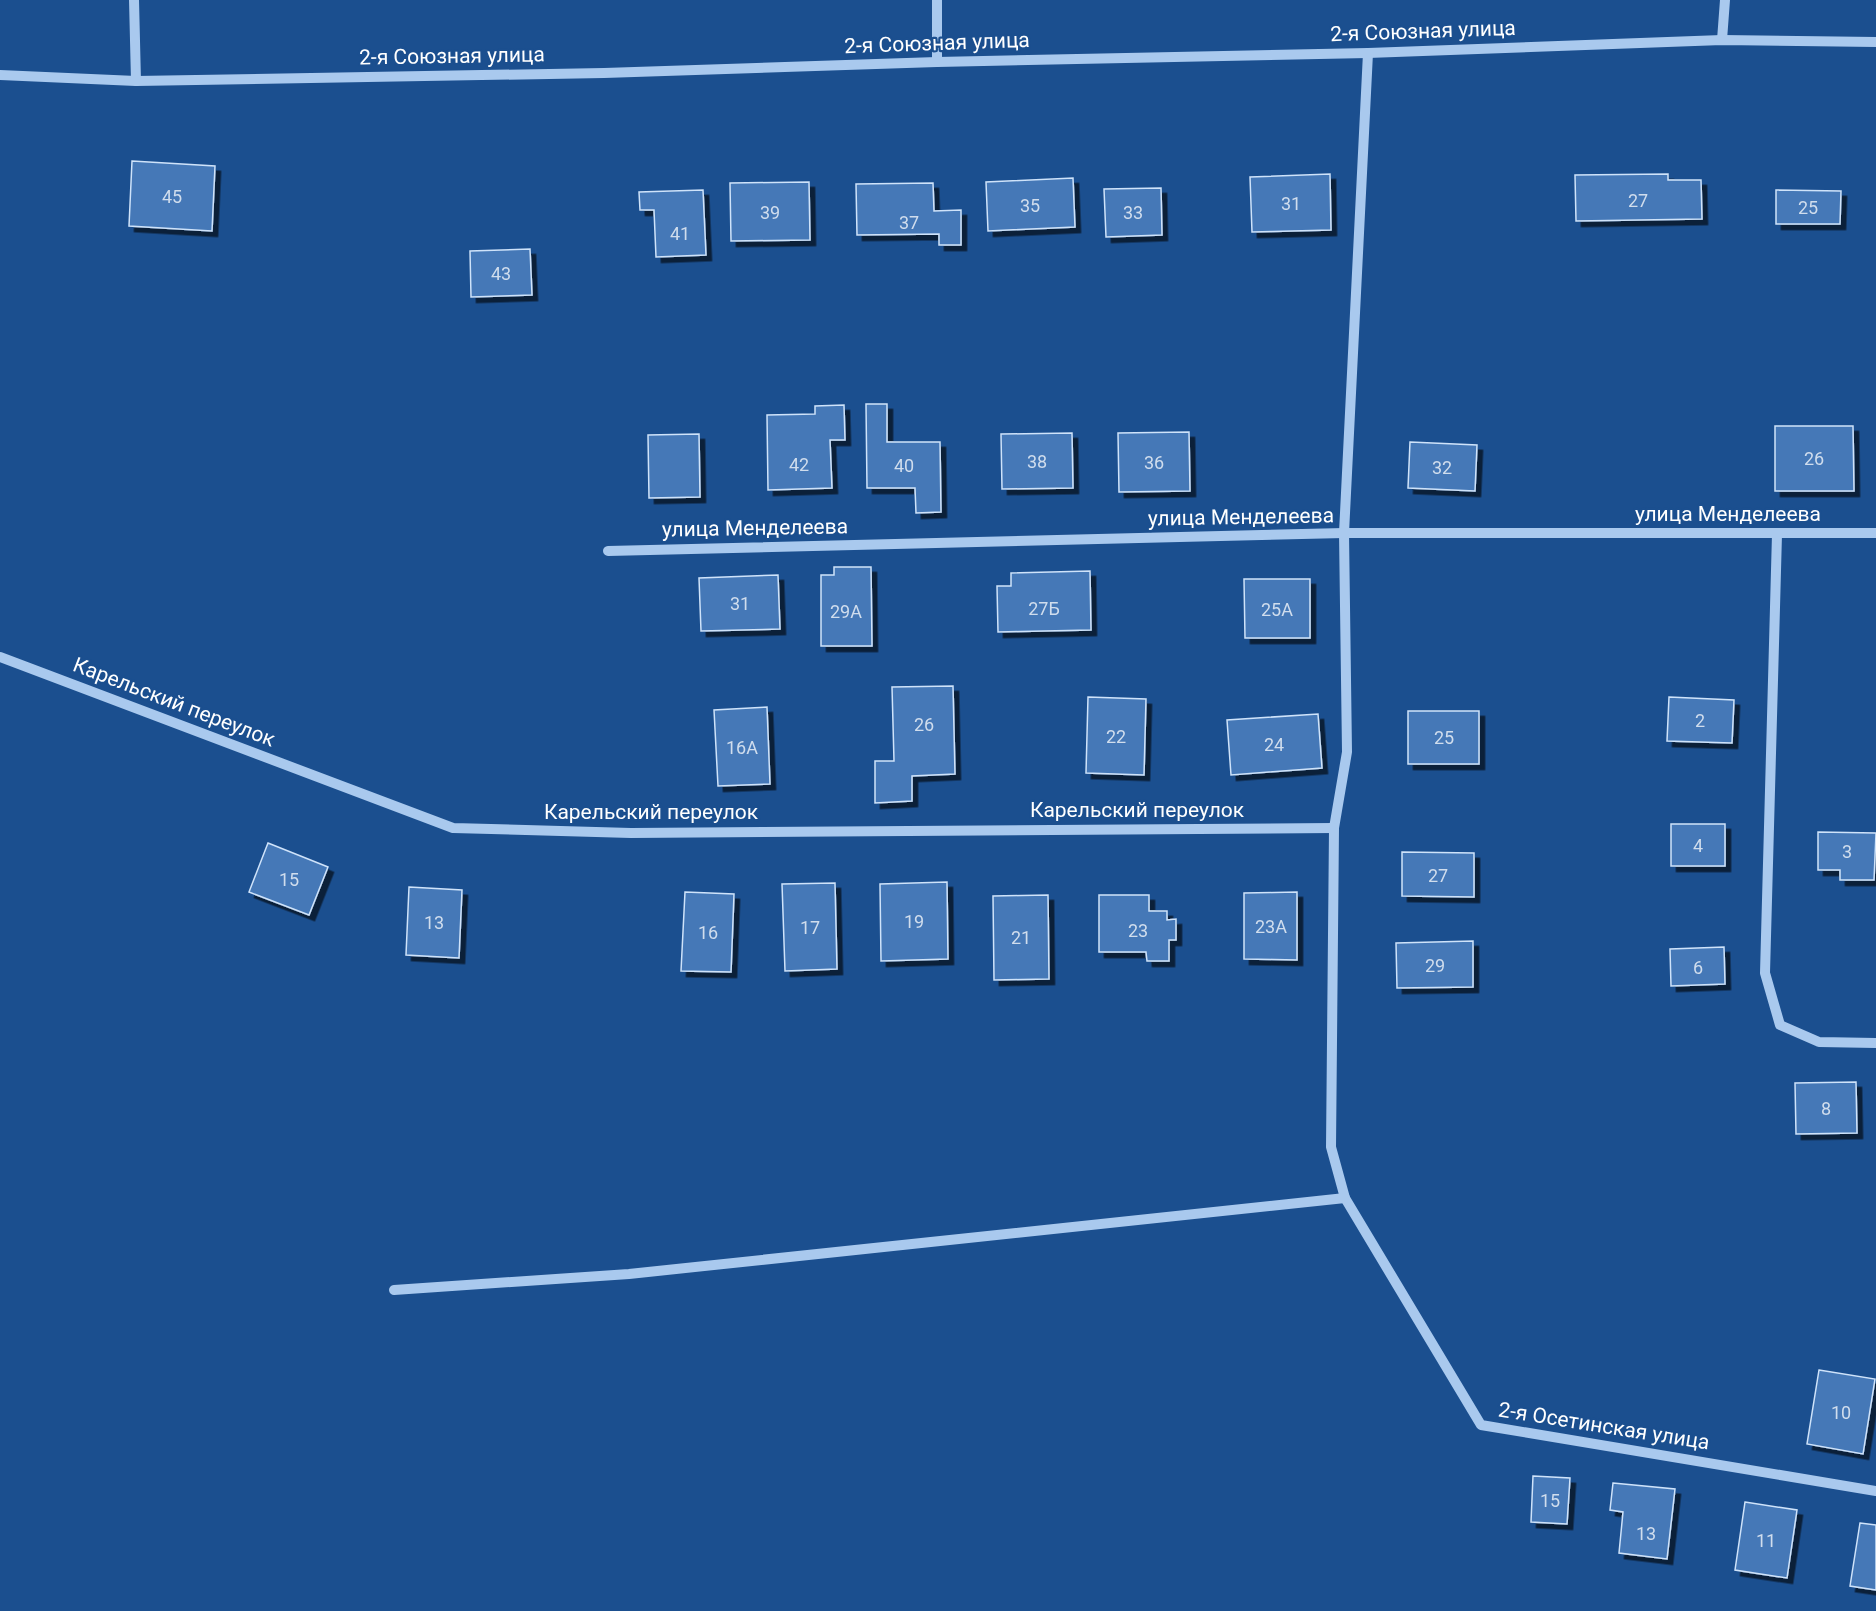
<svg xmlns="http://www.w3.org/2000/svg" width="1876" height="1611" font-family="Roboto,sans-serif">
  <defs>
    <filter id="shadow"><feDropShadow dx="5.5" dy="5.5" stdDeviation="0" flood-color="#0009"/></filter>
  </defs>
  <rect width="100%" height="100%" fill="#1b4f8f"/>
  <g fill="#4478b7" stroke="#cfe3fa" stroke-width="1.5" filter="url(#shadow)">
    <path d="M 132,161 L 215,166 L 212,231 L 129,226 Z"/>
    <path d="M 1330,174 L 1331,230 L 1252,232 L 1250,177 Z"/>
    <path d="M 1668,174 L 1668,180 L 1701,180 L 1702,219 L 1576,221 L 1575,175 Z"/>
    <path d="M 1073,178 L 1075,227 L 988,231 L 986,182 Z"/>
    <path d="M 809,182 L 810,240 L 731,241 L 730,183 Z"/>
    <path d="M 933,183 L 934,211 L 961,210 L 961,245 L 939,245 L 939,234 L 857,235 L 856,184 Z"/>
    <path d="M 1161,188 L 1162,235 L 1106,237 L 1104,189 Z"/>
    <path d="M 703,190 L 706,255 L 656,257 L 654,210 L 640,210 L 639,192 Z"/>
    <path d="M 1776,190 L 1841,191 L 1840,224 L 1776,224 Z"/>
    <path d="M 530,249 L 532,295 L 471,297 L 470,251 Z"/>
    <path d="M 866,404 L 887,404 L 887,442 L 940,442 L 941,512 L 916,513 L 915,488 L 867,488 Z"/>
    <path d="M 844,405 L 845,440 L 830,440 L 832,488 L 768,490 L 767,415 L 815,414 L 815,406 Z"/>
    <path d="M 1775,426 L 1853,426 L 1854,491 L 1775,491 Z"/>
    <path d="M 1189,432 L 1190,491 L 1119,492 L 1118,433 Z"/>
    <path d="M 1072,433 L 1073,488 L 1002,489 L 1001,434 Z"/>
    <path d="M 699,434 L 700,497 L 649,498 L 648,435 Z"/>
    <path d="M 1410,442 L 1477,445 L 1475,491 L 1408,488 Z"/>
    <path d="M 834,567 L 871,567 L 872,646 L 821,646 L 821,575 L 834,575 Z"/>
    <path d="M 1090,571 L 1091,630 L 998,632 L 997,586 L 1011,586 L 1011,573 Z"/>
    <path d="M 778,575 L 780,629 L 701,631 L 699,578 Z"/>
    <path d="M 1244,579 L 1310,579 L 1310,638 L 1245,638 Z"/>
    <path d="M 953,686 L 955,774 L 912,776 L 912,801 L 875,803 L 875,761 L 894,761 L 892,687 Z"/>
    <path d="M 1088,697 L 1146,699 L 1144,775 L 1086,773 Z"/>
    <path d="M 1669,697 L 1734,700 L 1732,743 L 1667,741 Z"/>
    <path d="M 767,707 L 770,784 L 718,786 L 714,710 Z"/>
    <rect x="1408" y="711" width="71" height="53"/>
    <path d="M 1318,714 L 1322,768 L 1231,775 L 1227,720 Z"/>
    <rect x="1671" y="824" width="54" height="42"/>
    <path d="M 1818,832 L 1876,833 L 1874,880 L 1840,880 L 1840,870 L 1818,870 Z"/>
    <path d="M 268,843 L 328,867 L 309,915 L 249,892 Z"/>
    <path d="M 1402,852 L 1474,853 L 1474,897 L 1402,896 Z"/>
    <path d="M 947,882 L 948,959 L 881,961 L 880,884 Z"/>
    <path d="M 835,883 L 837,969 L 785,971 L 782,884 Z"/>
    <path d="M 409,887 L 462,890 L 459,958 L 406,955 Z"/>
    <path d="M 685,892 L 734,894 L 731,972 L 681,971 Z"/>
    <path d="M 1297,892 L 1297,960 L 1244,959 L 1244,893 Z"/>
    <path d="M 1048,895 L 1049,979 L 994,980 L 993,896 Z"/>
    <path d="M 1099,895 L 1149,895 L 1149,911 L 1167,911 L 1167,920 L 1176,919 L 1176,940 L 1169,940 L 1169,961 L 1147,961 L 1146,952 L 1099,952 Z"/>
    <path d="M 1473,941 L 1473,987 L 1397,988 L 1396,943 Z"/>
    <path d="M 1724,947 L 1725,984 L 1671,986 L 1670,949 Z"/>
    <path d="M 1856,1082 L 1857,1133 L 1796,1134 L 1795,1083 Z"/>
    <path d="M 1819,1370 L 1875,1379 L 1863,1454 L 1807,1444 Z"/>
    <path d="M 1533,1476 L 1570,1478 L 1567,1524 L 1531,1522 Z"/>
    <path d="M 1613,1483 L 1675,1489 L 1667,1559 L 1619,1553 L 1623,1512 L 1610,1510 Z"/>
    <path d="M 1745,1502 L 1797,1510 L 1787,1578 L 1735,1570 Z"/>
    <path d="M 1860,1523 L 1876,1525 L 1876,1590 L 1850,1586 Z"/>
  </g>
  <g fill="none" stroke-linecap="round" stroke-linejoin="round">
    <g stroke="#a9c9ee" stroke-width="10">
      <path d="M 134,0 L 136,81"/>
      <path d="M 937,0 L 937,62"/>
      <path d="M 1722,40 L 1725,0"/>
      <path d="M 1368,53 L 1344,533 L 1347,752 L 1334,828 L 1331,1147 L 1345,1198 L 1481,1425 L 1876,1491"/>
      <path d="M 0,75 L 136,81 L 604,73 L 937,62 L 1368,53 L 1722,40 L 1876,42"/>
      <path d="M 1777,534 L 1765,973 L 1780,1025 L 1819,1042 L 1876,1043"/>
      <path d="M 608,551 L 1344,533 L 1876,533"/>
      <path d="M 0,657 L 453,828 L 631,833 L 1334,828"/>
      <path d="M 394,1290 L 629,1274 L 1345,1198"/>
    </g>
  </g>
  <g text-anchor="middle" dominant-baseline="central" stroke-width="4.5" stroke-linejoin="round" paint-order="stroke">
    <g font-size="18" fill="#d0dded">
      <text x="172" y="196">45</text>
      <text x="1638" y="200">27</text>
      <text x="1291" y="203">31</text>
      <text x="1030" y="205">35</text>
      <text x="1808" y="207">25</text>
      <text x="770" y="212">39</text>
      <text x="1133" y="212">33</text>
      <text x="909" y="222">37</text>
      <text x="680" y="233">41</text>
      <text x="501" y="273">43</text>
      <text x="1814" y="458">26</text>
      <text x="1037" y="461">38</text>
      <text x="1154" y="462">36</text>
      <text x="799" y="464">42</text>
      <text x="904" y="465">40</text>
      <text x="1442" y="467">32</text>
      <text x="740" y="603">31</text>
      <text x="1044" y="608">27Б</text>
      <text x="1277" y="609">25А</text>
      <text x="846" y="611">29А</text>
      <text x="1700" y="720">2</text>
      <text x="924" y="724">26</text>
      <text x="1116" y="736">22</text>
      <text x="1444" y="737">25</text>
      <text x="1274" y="744">24</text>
      <text x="742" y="747">16А</text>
      <text x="1698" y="845">4</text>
      <text x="1847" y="851">3</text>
      <text x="1438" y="875">27</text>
      <text x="289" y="879">15</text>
      <text x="914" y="921">19</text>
      <text x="434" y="922">13</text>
      <text x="1271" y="926">23А</text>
      <text x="810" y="927">17</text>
      <text x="1138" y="930">23</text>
      <text x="708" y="932">16</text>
      <text x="1021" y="937">21</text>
      <text x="1435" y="965">29</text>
      <text x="1698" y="967">6</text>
      <text x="1826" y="1108">8</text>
      <text x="1841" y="1412">10</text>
      <text x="1550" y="1500">15</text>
      <text x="1646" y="1533">13</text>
      <text x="1766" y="1540">11</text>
    </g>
    <g font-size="21" fill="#fff" stroke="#1b4f8f">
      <text transform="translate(1423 31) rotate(-2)">2-я Союзная улица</text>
      <text transform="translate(937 43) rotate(-2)">2-я Союзная улица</text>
      <text transform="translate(452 56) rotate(-1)">2-я Союзная улица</text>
      <text x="1728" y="514">улица Менделеева</text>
      <text transform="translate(1241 517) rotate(-1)">улица Менделеева</text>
      <text transform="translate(755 528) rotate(-1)">улица Менделеева</text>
      <text transform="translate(174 702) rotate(21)">Карельский переулок</text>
      <text x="1137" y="810">Карельский переулок</text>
      <text x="651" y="812">Карельский переулок</text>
      <text transform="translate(1604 1426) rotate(9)">2-я Осетинская улица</text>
    </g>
  </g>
</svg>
